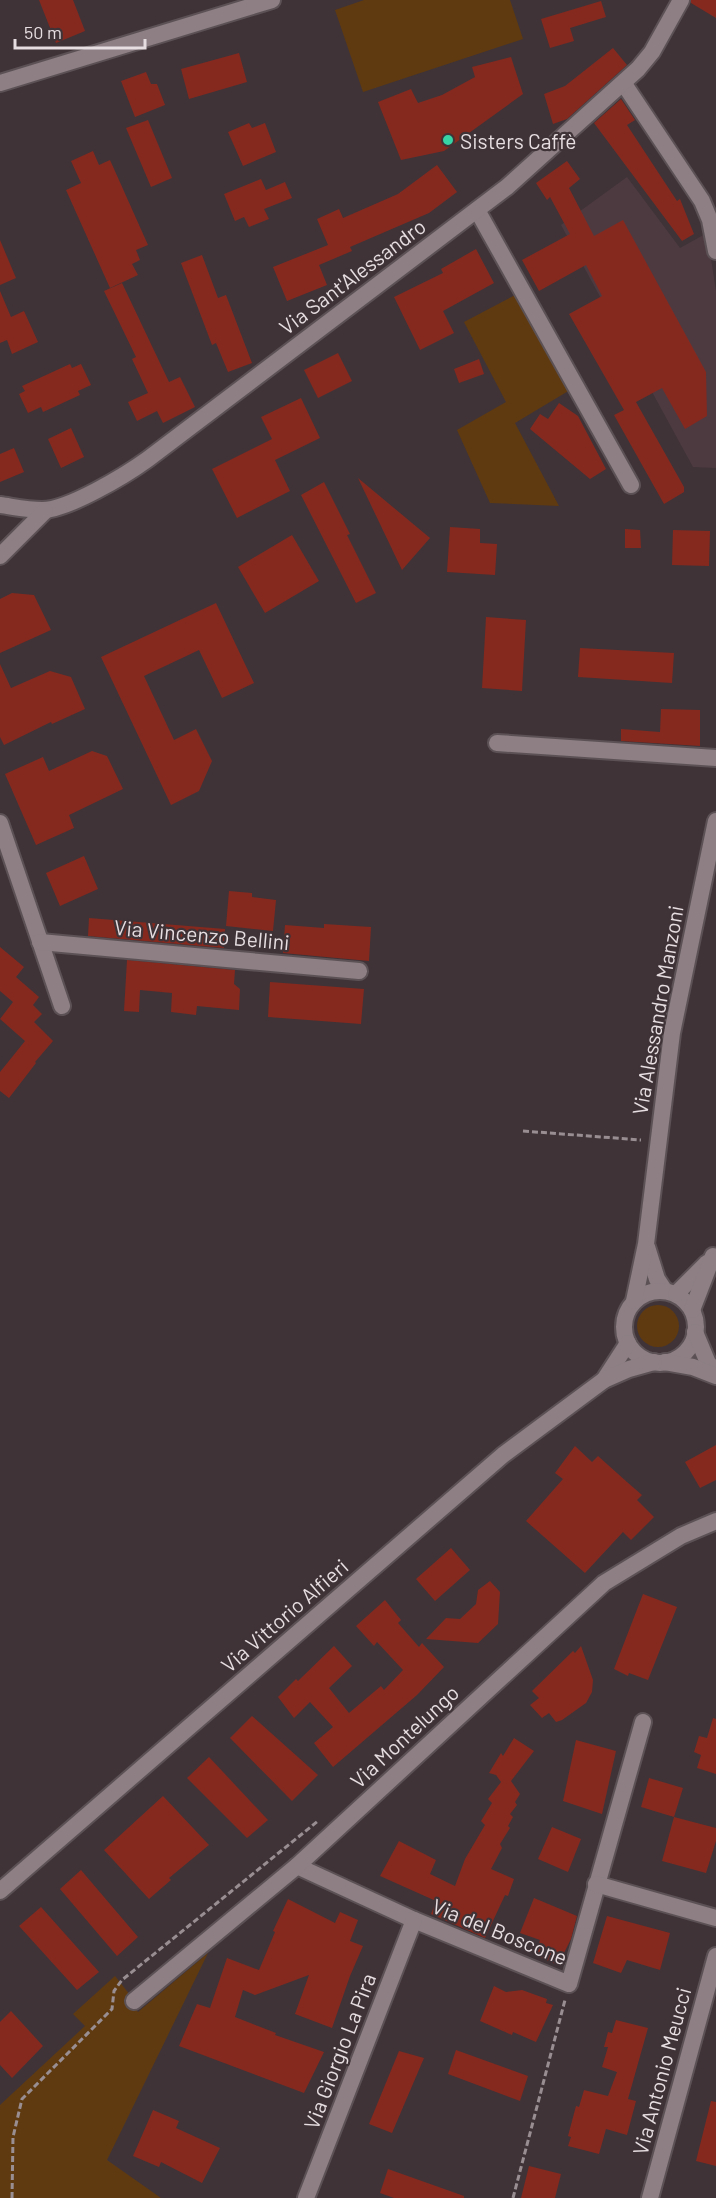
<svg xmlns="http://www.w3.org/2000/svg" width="716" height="2198" font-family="Barlow,sans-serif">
  <rect width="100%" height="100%" fill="#3f3337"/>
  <path fill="#4d3a41" d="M 627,177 L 680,248 L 707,233 L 716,291 L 716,468 L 693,467 L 561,225 Z"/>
  <g fill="#5f3a11">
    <path d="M 364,0 L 510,0 L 523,39 L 363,92 L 335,10 Z"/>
    <path d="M 517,294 L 570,390 L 515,423 L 559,506 L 490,503 L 457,430 L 506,402 L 464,322 Z"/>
    <circle cx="658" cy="1326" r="21"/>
    <path d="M 208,1953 L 107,2160 L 161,2198 L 0,2198 L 0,2105 L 85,2026 L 73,2014 L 115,1976 L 130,1995 L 126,1998 L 138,2012 Z"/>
  </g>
  <g fill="#85291f">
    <path d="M 39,0 L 73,0 L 85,31 L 56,43 Z"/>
    <path d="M 691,0 L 716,0 L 716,18 L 691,3 Z"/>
    <path d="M 601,1 L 606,17 L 570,28 L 574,41 L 550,48 L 541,19 Z"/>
    <path d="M 613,48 L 627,65 L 567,119 L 553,124 L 544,94 L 565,86 Z"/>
    <path d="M 239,53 L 247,82 L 189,99 L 181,69 Z"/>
    <path d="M 511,57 L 523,94 L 444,151 L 401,160 L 378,102 L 411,89 L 418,103 L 442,95 L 475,77 L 472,67 Z"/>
    <path d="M 146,72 L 151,84 L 157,84 L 165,105 L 135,117 L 121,81 Z"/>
    <path d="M 621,99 L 635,120 L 627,125 L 677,201 L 680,199 L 694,234 L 682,241 L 594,123 Z"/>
    <path d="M 148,120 L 172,178 L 151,187 L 126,128 Z"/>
    <path d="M 249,123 L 252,128 L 265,123 L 276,152 L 243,166 L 228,132 Z"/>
    <path d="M 93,151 L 99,165 L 110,160 L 148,245 L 136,250 L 140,260 L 132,264 L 138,275 L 110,288 L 66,190 L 81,183 L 71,161 Z"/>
    <path d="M 567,161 L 580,179 L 569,188 L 594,236 L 623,220 L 706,372 L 707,416 L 685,429 L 662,388 L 636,402 L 684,487 L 684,492 L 664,504 L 614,415 L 624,410 L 569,314 L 602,296 L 586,265 L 539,291 L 522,260 L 570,234 L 550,197 L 547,200 L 536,183 Z"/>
    <path d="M 437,165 L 457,192 L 429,213 L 350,247 L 352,251 L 319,265 L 327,285 L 287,301 L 273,267 L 328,245 L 317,219 L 339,209 L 343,218 L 398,194 Z"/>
    <path d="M 261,179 L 266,190 L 285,182 L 292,198 L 264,209 L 269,219 L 249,227 L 244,217 L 235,221 L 224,194 Z"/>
    <path d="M 0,240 L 16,278 L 0,285 Z"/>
    <path d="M 476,249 L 494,283 L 443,311 L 454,333 L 420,350 L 394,297 L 443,273 L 441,269 Z"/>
    <path d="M 202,255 L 218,298 L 226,295 L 252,363 L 228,372 L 216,343 L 212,345 L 181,263 Z"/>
    <path d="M 122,283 L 169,382 L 180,377 L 195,407 L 163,423 L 157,411 L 137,421 L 128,402 L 148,393 L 132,359 L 136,357 L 104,291 Z"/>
    <path d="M 0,291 L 11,317 L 24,311 L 38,342 L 12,354 L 7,340 L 0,343 Z"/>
    <path d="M 338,353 L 352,381 L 318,398 L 304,370 Z"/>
    <path d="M 479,359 L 484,374 L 459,383 L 454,369 Z"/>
    <path d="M 70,364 L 72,368 L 81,364 L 91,385 L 78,391 L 80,395 L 43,412 L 41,407 L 28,413 L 19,394 L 25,391 L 22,386 Z"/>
    <path d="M 301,398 L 320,438 L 275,460 L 290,491 L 237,518 L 212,469 L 272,439 L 261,417 Z"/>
    <path d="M 559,403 L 578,416 L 606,469 L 590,479 L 530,429 L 540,414 L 548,419 Z"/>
    <path d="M 71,428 L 84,457 L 61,468 L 48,439 Z"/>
    <path d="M 14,448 L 24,472 L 0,482 L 0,454 Z"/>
    <path d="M 358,478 L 430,538 L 402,570 Z"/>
    <path d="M 324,482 L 350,534 L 347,535 L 376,593 L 356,603 L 301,495 Z"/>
    <path d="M 450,527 L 480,529 L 480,543 L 497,544 L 495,575 L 447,572 Z"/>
    <path d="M 625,529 L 640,530 L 641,548 L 625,548 Z"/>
    <path d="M 673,530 L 710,531 L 709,566 L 672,565 Z"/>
    <path d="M 292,535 L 319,581 L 265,613 L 238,567 Z"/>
    <path d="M 12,593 L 34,595 L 51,630 L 0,653 L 0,599 Z"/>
    <path d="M 216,603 L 254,683 L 222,698 L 199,650 L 144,676 L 174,740 L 196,729 L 212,761 L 199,791 L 171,805 L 101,657 Z"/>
    <path d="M 486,617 L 526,620 L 522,691 L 482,688 Z"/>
    <path d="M 580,648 L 674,653 L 672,683 L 578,677 Z"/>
    <path d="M 0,664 L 11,688 L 50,671 L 71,677 L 85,709 L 52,724 L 51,722 L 4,745 L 0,737 Z"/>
    <path d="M 661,709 L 700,710 L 700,746 L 621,741 L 621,729 L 660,732 Z"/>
    <path d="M 92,751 L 107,756 L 123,789 L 69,815 L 74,828 L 36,845 L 5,774 L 43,757 L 49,771 Z"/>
    <path d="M 84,856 L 98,889 L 60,906 L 46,873 Z"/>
    <path d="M 229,891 L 252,893 L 252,897 L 276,900 L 273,931 L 226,926 Z"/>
    <path d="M 89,918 L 225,929 L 224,948 L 88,936 Z"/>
    <path d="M 324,924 L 371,927 L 369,961 L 283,953 L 285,925 L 324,928 Z"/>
    <path d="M 0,947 L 24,967 L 16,977 L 39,997 L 33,1005 L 42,1014 L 34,1022 L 53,1041 L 35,1062 L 36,1063 L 9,1098 L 0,1091 L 0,1072 L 25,1041 L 0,1019 L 13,1002 L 0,991 Z"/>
    <path d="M 127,960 L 235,970 L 234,984 L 240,989 L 239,1010 L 197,1006 L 196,1015 L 171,1012 L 172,993 L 140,990 L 139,1012 L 124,1011 Z"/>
    <path d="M 270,982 L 364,989 L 361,1024 L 268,1017 Z"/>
    <path d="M 716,1445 L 716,1480 L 700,1488 L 685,1462 Z"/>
    <path d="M 575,1446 L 592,1462 L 598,1456 L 627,1482 L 642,1495 L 637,1500 L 654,1517 L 631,1540 L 623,1532 L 585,1573 L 526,1521 L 563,1479 L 555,1473 Z"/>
    <path d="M 451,1548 L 470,1570 L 435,1601 L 416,1579 Z"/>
    <path d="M 490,1581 L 500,1592 L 498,1624 L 478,1643 L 426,1639 L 446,1618 L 460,1619 L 476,1604 L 478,1590 Z"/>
    <path d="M 643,1594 L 677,1607 L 648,1680 L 629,1673 L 628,1676 L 614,1669 Z"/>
    <path d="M 385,1600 L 401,1620 L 398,1623 L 419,1647 L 422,1643 L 444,1667 L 417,1695 L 333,1767 L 314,1743 L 333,1727 L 310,1702 L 294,1718 L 278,1697 L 296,1679 L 298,1681 L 334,1646 L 352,1666 L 329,1688 L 349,1713 L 381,1686 L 384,1690 L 403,1670 L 377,1642 L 374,1646 L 356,1626 Z"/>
    <path d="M 581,1646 L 593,1680 L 592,1692 L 586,1703 L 562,1720 L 556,1722 L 549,1713 L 542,1718 L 530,1705 L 539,1698 L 532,1691 L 573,1651 L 575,1653 Z"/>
    <path d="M 252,1716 L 318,1775 L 292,1801 L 230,1738 Z"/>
    <path d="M 713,1718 L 716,1719 L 716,1774 L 697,1768 L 701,1755 L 694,1752 L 699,1736 L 707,1738 Z"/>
    <path d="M 514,1738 L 534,1751 L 511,1781 L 520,1794 L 515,1802 L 517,1805 L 510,1814 L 513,1817 L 508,1826 L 510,1828 L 500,1844 L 502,1848 L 491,1869 L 514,1879 L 508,1896 L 505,1895 L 485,1938 L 431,1914 L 436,1901 L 380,1876 L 399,1841 L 436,1860 L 430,1874 L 455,1886 L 465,1859 L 485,1825 L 481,1821 L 492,1803 L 488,1799 L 501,1782 L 496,1775 L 489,1773 L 501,1753 L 503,1756 Z"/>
    <path d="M 576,1740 L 616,1751 L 602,1814 L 563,1801 Z"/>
    <path d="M 209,1757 L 268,1820 L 247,1838 L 187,1778 Z"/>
    <path d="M 649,1778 L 683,1788 L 674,1817 L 641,1807 Z"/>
    <path d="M 163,1796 L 209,1845 L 169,1878 L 171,1880 L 149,1899 L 104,1850 Z"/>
    <path d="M 674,1817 L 716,1828 L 716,1841 L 706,1873 L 662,1861 Z"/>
    <path d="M 552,1827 L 581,1839 L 568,1872 L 538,1859 Z"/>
    <path d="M 81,1870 L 138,1937 L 117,1956 L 60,1889 Z"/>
    <path d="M 534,1898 L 577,1916 L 571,1939 L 558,1965 L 535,1955 L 540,1940 L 520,1933 Z"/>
    <path d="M 288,1899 L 335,1923 L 340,1912 L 358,1920 L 350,1941 L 363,1946 L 350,1976 L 332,2028 L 295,2014 L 309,1975 L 255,1995 L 243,1990 L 235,2017 L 276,2033 L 275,2035 L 324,2052 L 304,2093 L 179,2046 L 197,2004 L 210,2008 L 227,1958 L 259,1970 L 275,1932 L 273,1931 Z"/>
    <path d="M 41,1907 L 99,1972 L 77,1990 L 19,1926 Z"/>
    <path d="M 607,1916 L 670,1933 L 660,1970 L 627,1960 L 621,1973 L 593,1963 Z"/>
    <path d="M 494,1986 L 506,1992 L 522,1990 L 547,1999 L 546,2003 L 553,2005 L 536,2042 L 513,2032 L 512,2035 L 480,2021 Z"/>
    <path d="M 11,2011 L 43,2046 L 12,2078 L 0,2065 L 0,2022 Z"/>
    <path d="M 616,2020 L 648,2028 L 628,2099 L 636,2101 L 627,2135 L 606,2129 L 599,2154 L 568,2146 L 571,2137 L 568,2136 L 576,2106 L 579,2107 L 584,2090 L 608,2096 L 617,2072 L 602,2067 L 608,2047 L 604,2047 L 608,2032 L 612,2033 Z"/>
    <path d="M 456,2050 L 528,2076 L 520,2101 L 448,2074 Z"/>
    <path d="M 399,2051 L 424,2058 L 392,2133 L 369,2124 Z"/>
    <path d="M 711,2101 L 716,2102 L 716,2166 L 696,2161 Z"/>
    <path d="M 153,2110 L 179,2121 L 176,2128 L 220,2148 L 202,2183 L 161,2162 L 159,2167 L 133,2156 Z"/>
    <path d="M 529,2166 L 561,2174 L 555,2198 L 521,2198 Z"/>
    <path d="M 388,2169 L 464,2196 L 464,2198 L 394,2198 L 380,2193 Z"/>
  </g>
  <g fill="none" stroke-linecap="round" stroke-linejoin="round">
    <g stroke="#5c5255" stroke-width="20">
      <g id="minor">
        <path d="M 0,83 L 272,0"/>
        <path d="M 624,84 L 702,201 L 710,220 L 716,251"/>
        <path d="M 477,210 L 631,485"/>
        <path d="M 0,505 C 14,507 28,510 42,510 C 68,510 126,475 148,459 L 507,187 L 638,69 L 652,52 L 681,0"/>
        <path d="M 0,556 L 45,511"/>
        <path d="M 497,743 L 716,758"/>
        <path d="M 0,823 L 62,1006"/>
        <path d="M 40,942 L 359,971"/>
        <path d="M 647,1247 L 657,1279 L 665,1291"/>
        <circle cx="660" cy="1327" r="36"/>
        <path d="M 676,1294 L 707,1263"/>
        <path d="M 634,1301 L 646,1244 L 672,1033 L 716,821"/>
        <path d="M 692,1310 L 713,1256"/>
        <path d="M 695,1332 L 708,1363 L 716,1371"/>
        <path d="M 665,1362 L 693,1367 L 716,1376"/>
        <path d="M 604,1380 L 628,1343"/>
        <path d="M 297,1866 L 414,1920 L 569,1984 L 643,1722"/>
        <path d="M 596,1884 L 716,1918"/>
        <path d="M 0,1891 L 503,1455 L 604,1380 L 629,1369 L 654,1362"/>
        <path d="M 134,2001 L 297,1866 L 604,1583 L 681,1536 L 716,1521"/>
        <path d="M 306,2198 L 414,1920"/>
        <path d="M 650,2198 L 716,1956"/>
      </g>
    </g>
    <g stroke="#998f93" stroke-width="3" stroke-dasharray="6 3" stroke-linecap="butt">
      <path d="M 523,1131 L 641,1140"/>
      <path d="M 12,2198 L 13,2137 L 22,2099 L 112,2009 L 114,1991 L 122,1980 L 318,1821"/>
      <path d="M 513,2198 L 565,2000"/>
    </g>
    <use href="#minor" stroke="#8d7f84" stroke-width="16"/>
  </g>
  <circle fill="#39d4a5" stroke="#3f3337" stroke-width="2" cx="448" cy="140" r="6"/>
  <g text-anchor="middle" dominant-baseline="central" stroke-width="4.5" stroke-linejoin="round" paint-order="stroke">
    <g font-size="21" fill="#e6dee1" stroke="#3f3337" text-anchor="start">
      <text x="460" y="140">Sisters Caffè</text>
    </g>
    <g font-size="21" fill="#e6dee1" stroke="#3f3337">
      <text transform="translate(352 276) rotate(-37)">Via Sant'Alessandro</text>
      <text transform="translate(202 934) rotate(5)">Via Vincenzo Bellini</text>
      <text transform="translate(657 1010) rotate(-80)">Via Alessandro Manzoni</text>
      <text transform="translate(284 1615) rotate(-41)">Via Vittorio Alfieri</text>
      <text transform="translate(404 1736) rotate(-43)">Via Montelungo</text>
      <text transform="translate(500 1931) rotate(22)">Via del Boscone</text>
      <text transform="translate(339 2051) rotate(-69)">Via Giorgio La Pira</text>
      <text transform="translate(661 2071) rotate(-75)">Via Antonio Meucci</text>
    </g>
  </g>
  <path d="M15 39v9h130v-9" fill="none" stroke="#e6dee1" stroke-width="3"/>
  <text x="24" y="39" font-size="18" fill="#e6dee1" stroke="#3f3337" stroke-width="4.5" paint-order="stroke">50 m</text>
</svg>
